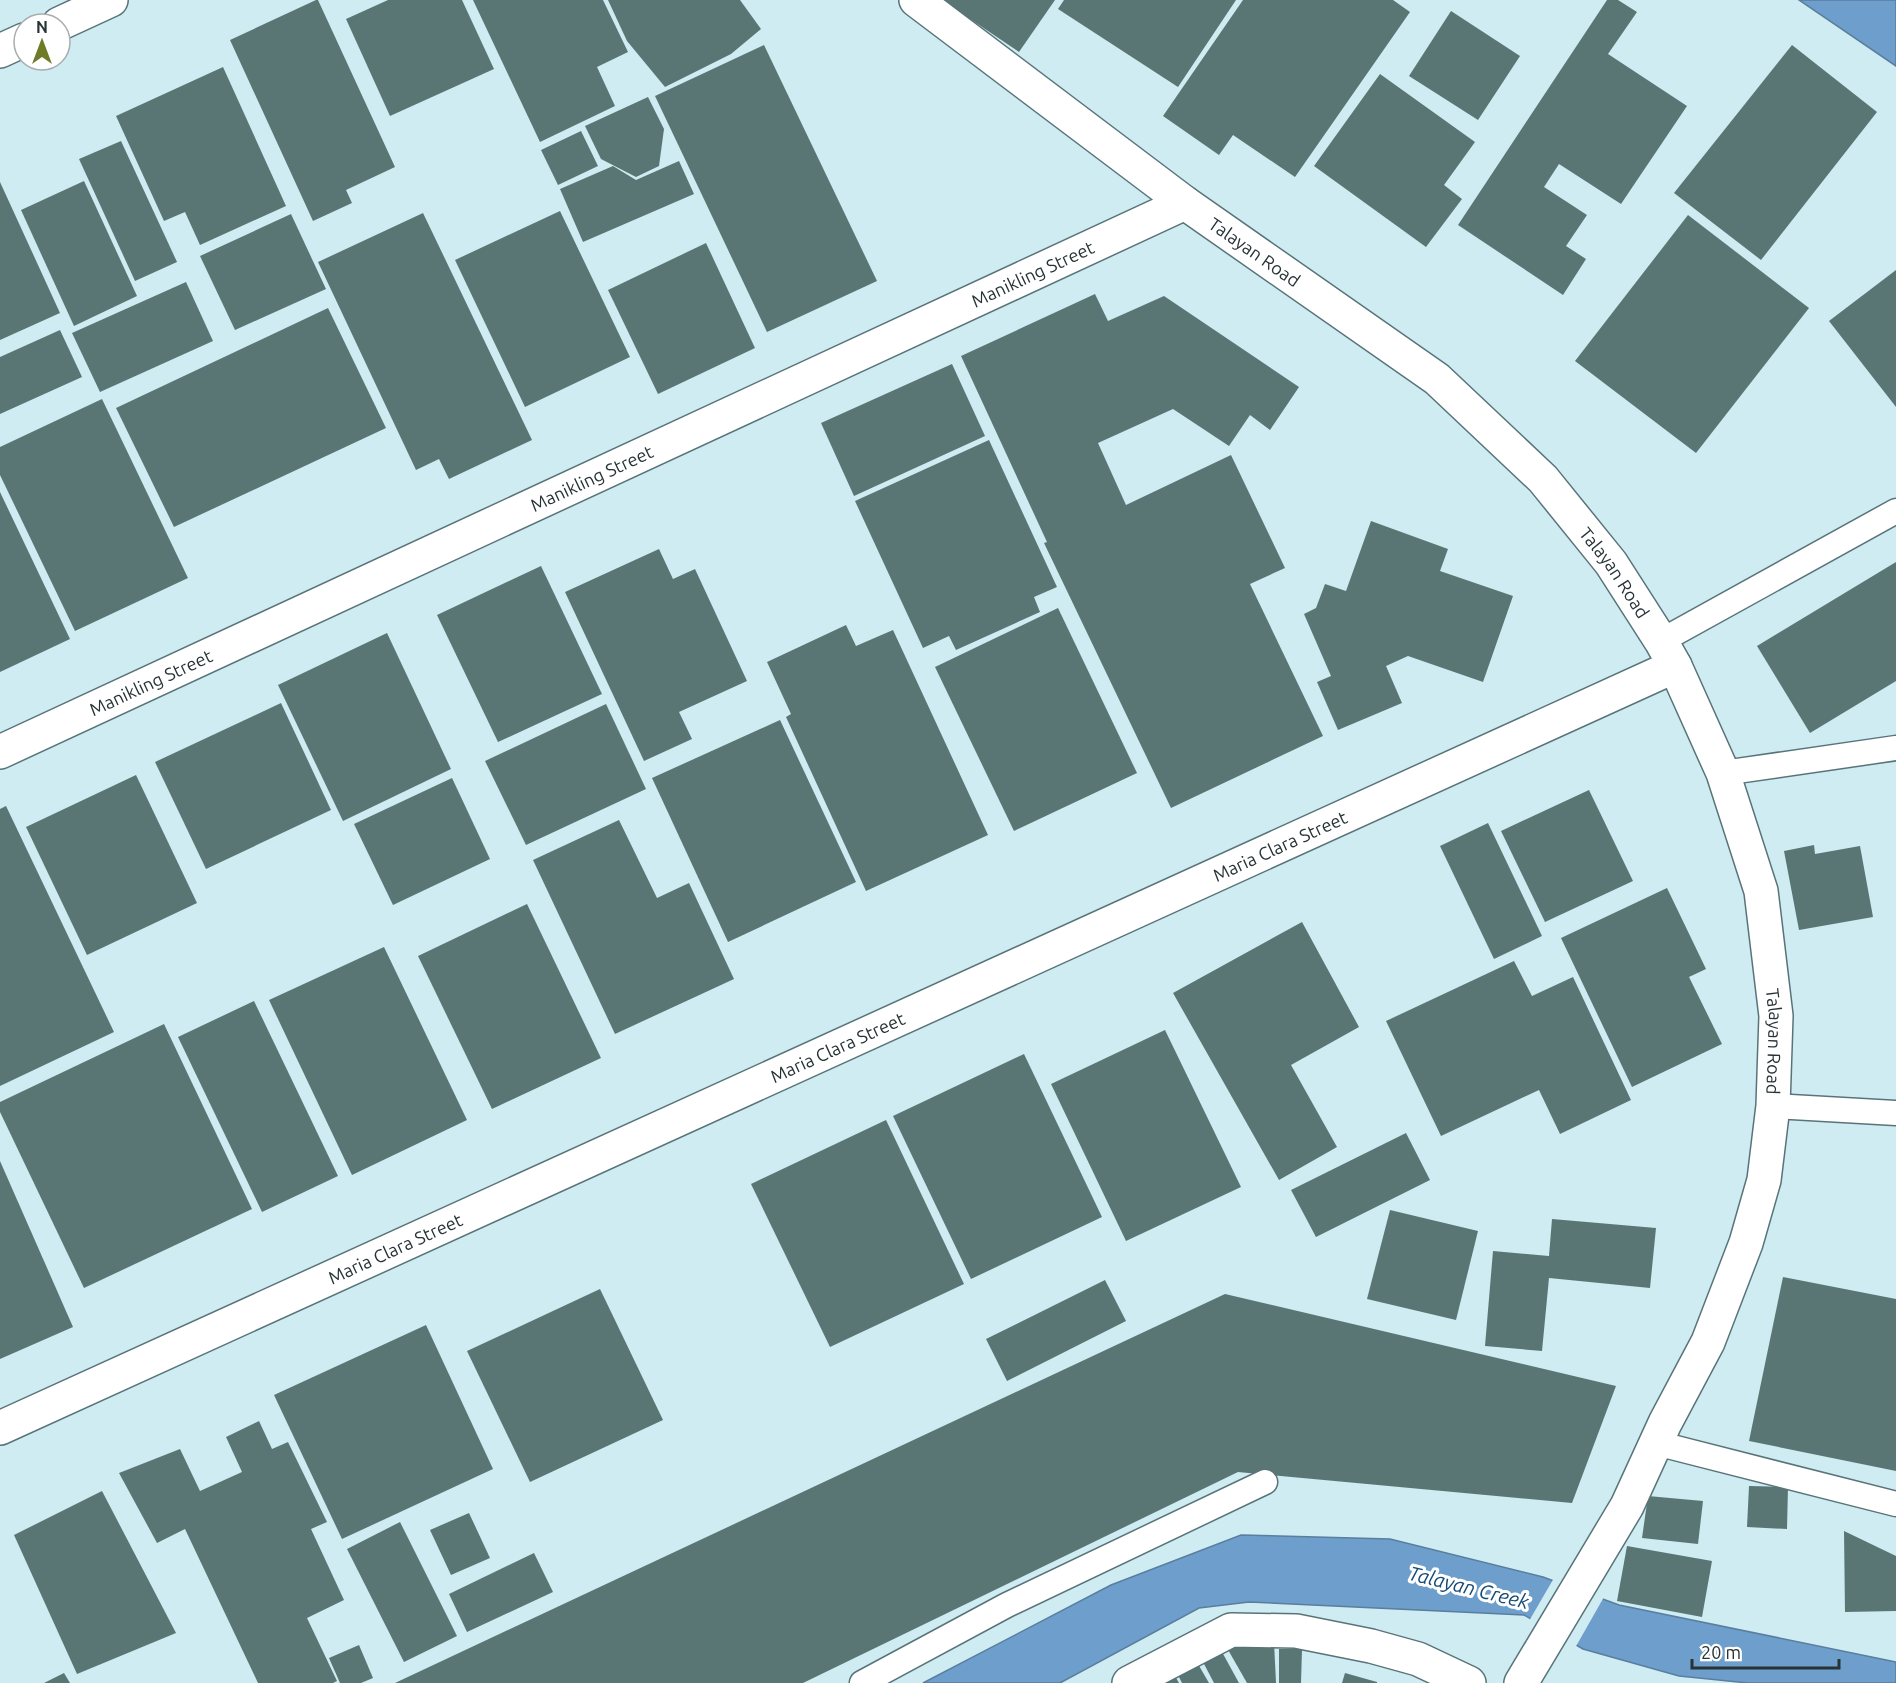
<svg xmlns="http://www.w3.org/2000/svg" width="1896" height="1683" font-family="Ubuntu,sans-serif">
  <rect width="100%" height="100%" fill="#ceecf2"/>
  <g fill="#6e9ecb" stroke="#597e9e" stroke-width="1.5">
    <path d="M 1799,0 L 1896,0 L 1896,66 Z"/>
    <path d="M 1241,1535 L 1390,1539 L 1543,1577 L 1619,1605 L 1896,1662 L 1896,1683 L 1748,1683 L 1679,1676 L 1583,1649 L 1524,1615 L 1249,1602 L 1199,1608 L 1060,1683 L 923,1683 L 1111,1585 Z"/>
  </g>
  <path fill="#ceecf2" d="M 1554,1578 L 1604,1597 L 1575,1648 L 1529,1621 Z"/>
  <g fill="#5a7674">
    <path d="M 316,0 L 318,0 L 395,167 L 346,190 L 352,203 L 313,221 L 230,40 Z"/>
    <path d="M 388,0 L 462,0 L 494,69 L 390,116 L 346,19 Z"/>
    <path d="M 473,0 L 603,0 L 628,52 L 597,67 L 615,106 L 540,142 Z"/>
    <path d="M 608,0 L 740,0 L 761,29 L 731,54 L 665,87 L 627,41 Z"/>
    <path d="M 942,0 L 1055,0 L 1019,52 Z"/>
    <path d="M 1064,0 L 1236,0 L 1178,87 L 1058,9 Z"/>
    <path d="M 1243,0 L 1393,0 L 1410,12 L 1295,177 L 1233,135 L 1219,155 L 1163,116 Z"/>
    <path d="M 1607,0 L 1618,0 L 1637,12 L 1608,54 L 1687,106 L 1621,204 L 1559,164 L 1544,187 L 1587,215 L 1566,246 L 1586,259 L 1563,295 L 1458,225 Z"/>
    <path d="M 1451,11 L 1520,56 L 1478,120 L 1409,76 Z"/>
    <path d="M 764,45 L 877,281 L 767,332 L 655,96 Z"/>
    <path d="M 1792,45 L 1877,112 L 1761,260 L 1674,193 Z"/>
    <path d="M 223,67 L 286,206 L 200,245 L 185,212 L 164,221 L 116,116 Z"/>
    <path d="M 1380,74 L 1475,142 L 1444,185 L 1462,199 L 1426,247 L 1314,166 Z"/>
    <path d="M 648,97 L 664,129 L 659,166 L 636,177 L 601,159 L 585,126 Z"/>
    <path d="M 581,131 L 598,166 L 558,185 L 541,150 Z"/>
    <path d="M 121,141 L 177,262 L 135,281 L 79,159 Z"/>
    <path d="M 679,161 L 694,194 L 583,242 L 560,189 L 613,166 L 636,180 Z"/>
    <path d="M 84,181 L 137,296 L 74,326 L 21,210 Z"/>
    <path d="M 0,182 L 60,313 L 0,340 Z"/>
    <path d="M 560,211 L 630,357 L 525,407 L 455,260 Z"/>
    <path d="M 423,213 L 532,440 L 449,479 L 439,459 L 416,470 L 318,262 Z"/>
    <path d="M 291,214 L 326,289 L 235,330 L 200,256 Z"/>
    <path d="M 1688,215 L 1809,308 L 1696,453 L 1575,361 Z"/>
    <path d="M 706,243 L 755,348 L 658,394 L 608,290 Z"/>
    <path d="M 1896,270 L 1896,407 L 1829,321 Z"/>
    <path d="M 186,282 L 213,341 L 100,392 L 72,333 Z"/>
    <path d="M 1095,294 L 1108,321 L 1164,296 L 1299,387 L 1270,430 L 1250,415 L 1229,446 L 1173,409 L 1098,443 L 1126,505 L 1231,455 L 1285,568 L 1250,584 L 1323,736 L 1171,808 L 1044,543 L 1047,542 L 961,356 Z"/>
    <path d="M 328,308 L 386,428 L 174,527 L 116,408 Z"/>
    <path d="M 60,330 L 82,377 L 0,414 L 0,357 Z"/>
    <path d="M 952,364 L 985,436 L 854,496 L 821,423 Z"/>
    <path d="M 102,399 L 188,578 L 75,631 L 0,475 L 0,447 Z"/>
    <path d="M 989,440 L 1057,587 L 1034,597 L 1040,612 L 956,650 L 949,636 L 923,648 L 855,501 Z"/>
    <path d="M 0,492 L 70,639 L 0,672 Z"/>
    <path d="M 1371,521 L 1448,549 L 1440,571 L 1513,596 L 1483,682 L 1408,656 L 1386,666 L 1402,703 L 1338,730 L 1317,682 L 1331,676 L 1304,614 L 1316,608 L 1325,584 L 1346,591 Z"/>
    <path d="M 659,549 L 673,579 L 695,569 L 747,681 L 679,712 L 692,739 L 644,761 L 565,592 Z"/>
    <path d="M 1896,562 L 1896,681 L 1810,733 L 1757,646 Z"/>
    <path d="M 541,566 L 602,694 L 498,742 L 437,615 Z"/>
    <path d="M 1058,608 L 1137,773 L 1014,831 L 935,667 Z"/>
    <path d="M 846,625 L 856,646 L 893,630 L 988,835 L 866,891 L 786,717 L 791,714 L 767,662 Z"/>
    <path d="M 387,633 L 451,769 L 343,821 L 278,685 Z"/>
    <path d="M 281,703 L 331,810 L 206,869 L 155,762 Z"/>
    <path d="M 606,704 L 646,789 L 526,845 L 485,761 Z"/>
    <path d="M 780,720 L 856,882 L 728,942 L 652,778 Z"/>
    <path d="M 136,775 L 197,903 L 87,955 L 26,827 Z"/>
    <path d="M 452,778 L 490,859 L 393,905 L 354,824 Z"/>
    <path d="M 1589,790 L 1633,881 L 1545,922 L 1501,831 Z"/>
    <path d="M 6,806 L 114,1032 L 0,1086 L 0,809 Z"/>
    <path d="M 619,820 L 657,898 L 689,883 L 734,979 L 615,1034 L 533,860 Z"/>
    <path d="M 1488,823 L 1542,936 L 1494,959 L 1440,846 Z"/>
    <path d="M 1814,845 L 1815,854 L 1860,846 L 1873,917 L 1799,930 L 1784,851 Z"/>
    <path d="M 1667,888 L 1706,969 L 1689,977 L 1722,1044 L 1632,1087 L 1561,938 Z"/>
    <path d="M 527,904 L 601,1058 L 492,1109 L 418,956 Z"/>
    <path d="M 1302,922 L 1359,1027 L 1291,1065 L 1337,1147 L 1279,1180 L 1173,993 Z"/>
    <path d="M 384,947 L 467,1120 L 352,1175 L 269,1000 Z"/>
    <path d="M 1514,961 L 1532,996 L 1573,977 L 1631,1100 L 1560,1134 L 1539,1090 L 1441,1136 L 1386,1021 Z"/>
    <path d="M 254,1001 L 338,1176 L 262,1212 L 178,1037 Z"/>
    <path d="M 164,1024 L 252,1209 L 84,1288 L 0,1112 L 0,1102 Z"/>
    <path d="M 1165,1030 L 1241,1187 L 1126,1241 L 1051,1084 Z"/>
    <path d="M 1024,1054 L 1102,1217 L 971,1279 L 893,1116 Z"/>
    <path d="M 886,1120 L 964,1284 L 830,1347 L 751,1184 Z"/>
    <path d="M 1406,1133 L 1430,1180 L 1316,1237 L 1291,1190 Z"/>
    <path d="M 0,1161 L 73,1327 L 0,1359 Z"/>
    <path d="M 1390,1210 L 1478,1231 L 1456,1320 L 1367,1299 Z"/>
    <path d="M 1552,1219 L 1656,1228 L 1650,1288 L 1549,1278 L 1542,1351 L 1485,1346 L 1493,1251 L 1549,1256 Z"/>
    <path d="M 1783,1277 L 1896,1299 L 1896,1471 L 1749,1441 Z"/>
    <path d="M 1105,1280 L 1126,1321 L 1007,1381 L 986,1339 Z"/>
    <path d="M 600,1289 L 663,1420 L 530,1482 L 467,1351 Z"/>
    <path d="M 1225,1294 L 1616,1386 L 1572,1503 L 1238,1472 L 803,1683 L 395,1683 Z"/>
    <path d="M 426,1325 L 493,1469 L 342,1539 L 274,1395 Z"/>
    <path d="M 259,1421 L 272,1449 L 288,1442 L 327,1522 L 311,1529 L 344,1600 L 307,1618 L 337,1681 L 333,1683 L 258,1683 L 185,1529 L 157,1543 L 119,1473 L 180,1449 L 200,1491 L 242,1472 L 226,1437 Z"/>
    <path d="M 1749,1486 L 1788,1487 L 1787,1529 L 1747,1527 Z"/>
    <path d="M 102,1491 L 176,1633 L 77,1674 L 14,1535 Z"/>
    <path d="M 1648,1496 L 1703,1501 L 1698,1544 L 1642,1538 Z"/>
    <path d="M 469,1513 L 490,1558 L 451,1575 L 430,1530 Z"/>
    <path d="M 400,1522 L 457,1636 L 404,1662 L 347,1549 Z"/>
    <path d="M 1844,1531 L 1896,1556 L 1896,1611 L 1845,1612 Z"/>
    <path d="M 1627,1546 L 1712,1561 L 1702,1617 L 1617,1601 Z"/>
    <path d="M 534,1553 L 553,1592 L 467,1632 L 449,1594 Z"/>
    <path d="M 1251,1636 L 1274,1642 L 1276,1683 L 1247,1683 L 1227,1648 Z"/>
    <path d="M 359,1645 L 373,1678 L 361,1683 L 340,1683 L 329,1658 Z"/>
    <path d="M 1279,1649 L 1302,1649 L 1301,1683 L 1279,1683 Z"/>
    <path d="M 1222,1652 L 1239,1683 L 1214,1683 L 1203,1662 Z"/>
    <path d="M 1198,1664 L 1209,1683 L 1182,1683 L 1178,1675 Z"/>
    <path d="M 64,1673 L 70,1683 L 44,1683 Z"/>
    <path d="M 1345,1673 L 1377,1682 L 1377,1683 L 1342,1683 Z"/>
    <path d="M 1174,1674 L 1179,1683 L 1158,1683 Z"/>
  </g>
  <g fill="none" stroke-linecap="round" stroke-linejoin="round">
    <g stroke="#597479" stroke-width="27">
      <g id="lane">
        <path d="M 1661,641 L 1896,511"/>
        <path d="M 1723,773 L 1896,748"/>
        <path d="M 1773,1106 L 1896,1113"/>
        <path d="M 1656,1443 L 1896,1504"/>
        <path d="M 862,1683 L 1007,1605 L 1265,1482"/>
      </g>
    </g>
    <g stroke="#597479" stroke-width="36">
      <g id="street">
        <path id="s1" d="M 916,0 L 1185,203 L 1437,379 L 1543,479 L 1611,563 L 1661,641 L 1675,666 L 1723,773 L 1761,891 L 1776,1016 L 1773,1106 L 1764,1180 L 1746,1243 L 1708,1342 L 1665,1423 L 1627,1506 L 1521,1683"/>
        <path d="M 59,24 L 111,0"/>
        <path d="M 0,51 L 24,40"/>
        <path id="s2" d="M 0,752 L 1185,203"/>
        <path id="s3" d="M 0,1428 L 1675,666"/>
        <path d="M 1129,1683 L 1231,1630 L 1296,1631 L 1371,1646 L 1418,1659 L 1469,1683"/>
      </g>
    </g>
    <use href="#lane" stroke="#fff" stroke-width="24"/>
    <use href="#street" stroke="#fff" stroke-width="33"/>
  </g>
  <g text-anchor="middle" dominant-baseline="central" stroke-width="6" stroke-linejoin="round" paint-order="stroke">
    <g font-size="18" fill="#273335" stroke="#fff">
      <text stroke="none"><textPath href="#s1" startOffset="422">Talayan Road</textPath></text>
      <text stroke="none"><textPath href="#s2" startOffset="1138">Manikling Street</textPath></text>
      <text stroke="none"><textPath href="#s2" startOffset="652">Manikling Street</textPath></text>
      <text stroke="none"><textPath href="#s1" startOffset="908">Talayan Road</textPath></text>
      <text stroke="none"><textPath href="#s2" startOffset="166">Manikling Street</textPath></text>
      <text stroke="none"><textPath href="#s3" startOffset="1406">Maria Clara Street</textPath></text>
      <text stroke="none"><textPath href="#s1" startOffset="1412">Talayan Road</textPath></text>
      <text stroke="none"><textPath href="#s3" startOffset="920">Maria Clara Street</textPath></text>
      <text stroke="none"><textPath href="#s3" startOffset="434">Maria Clara Street</textPath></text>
    </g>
    <g font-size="20" font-style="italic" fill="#174b77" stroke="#fff">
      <text transform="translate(1469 1587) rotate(14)">Talayan Creek</text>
    </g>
  </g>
  <g transform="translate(42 42)"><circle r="28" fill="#ffffff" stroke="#a9adae" stroke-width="1.5"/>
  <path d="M0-4.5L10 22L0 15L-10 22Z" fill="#707b27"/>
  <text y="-9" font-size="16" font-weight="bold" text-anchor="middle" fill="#273335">N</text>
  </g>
  <path d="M1692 1659v9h147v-9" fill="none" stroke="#273335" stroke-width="3"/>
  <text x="1701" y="1659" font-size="18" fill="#273335" stroke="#ffffff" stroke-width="4.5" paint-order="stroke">20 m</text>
</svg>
